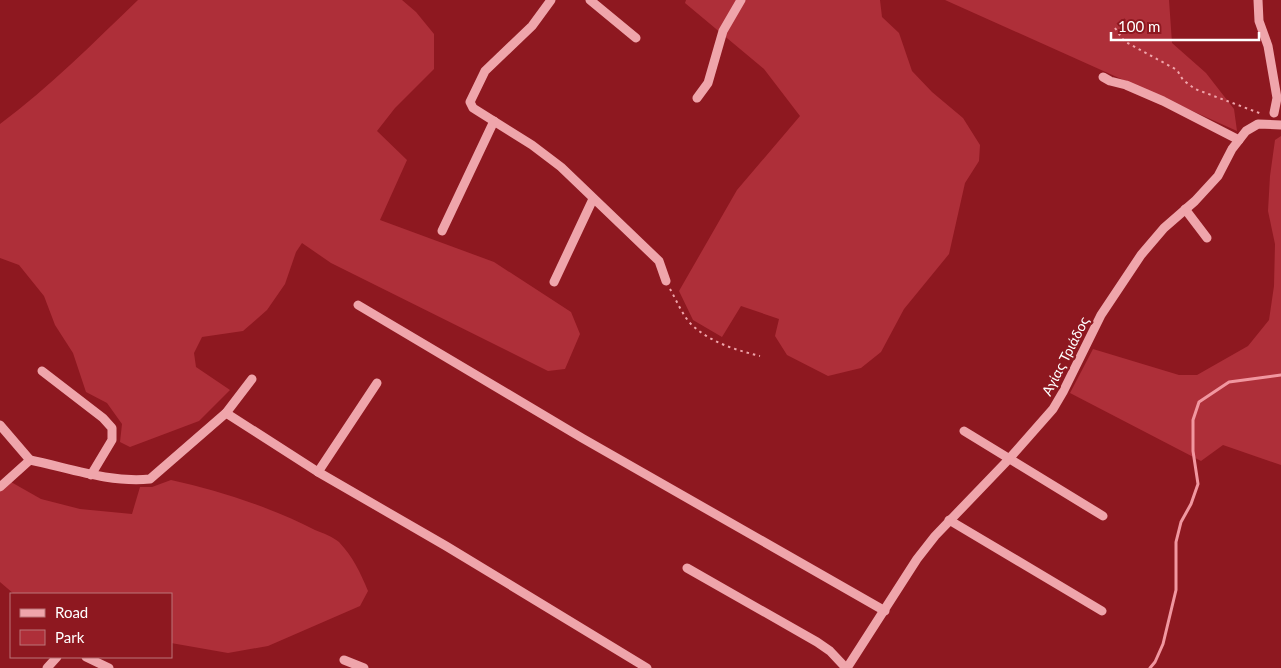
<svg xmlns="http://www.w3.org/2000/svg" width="1281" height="668" font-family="Lato,sans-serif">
  <rect width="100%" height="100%" fill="#8e1820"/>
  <g fill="#ae2f39">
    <path d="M 138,0 L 402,0 L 416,12 L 434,34 L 434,69 L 395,108 L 377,131 L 407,160 L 380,220 L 494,262 L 571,312 L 580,334 L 565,369 L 548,371 L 331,263 L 302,243 L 296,252 L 285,284 L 267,310 L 243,331 L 202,337 L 194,353 L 196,367 L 230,390 L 199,421 L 130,447 L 120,442 L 122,424 L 107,403 L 86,392 L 73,353 L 55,325 L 44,296 L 19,265 L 0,258 L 0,124 C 50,87 93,43 138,0 Z"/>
    <path d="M 686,0 L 880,0 L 882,17 L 899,33 L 912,71 L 932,92 L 963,118 L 980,145 L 979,161 L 965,183 L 949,254 L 904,309 L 881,352 L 861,368 L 828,376 L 787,355 L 775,336 L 779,319 L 741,306 L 722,337 L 693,320 L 679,291 L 737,190 L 800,116 L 764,69 L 685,3 Z"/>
    <path d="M 945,0 L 1169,0 L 1172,43 L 1206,73 L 1234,109 L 1237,131 Z"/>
    <path d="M 1281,136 L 1281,465 L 1223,445 L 1201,461 L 1070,393 L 1093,349 L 1179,375 L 1197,375 L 1248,346 L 1269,320 L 1274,286 L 1275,244 L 1268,211 L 1270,176 L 1275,140 Z"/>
    <path d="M 171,480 C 220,491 270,507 315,530 C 323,533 333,537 339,542 C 353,557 360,572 368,591 L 360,606 L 268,646 L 228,653 L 171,643 L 171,594 L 14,594 L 0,582 L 0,491 L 11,482 L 41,499 L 80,509 L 132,514 L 140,487 L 152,487 Z"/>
  </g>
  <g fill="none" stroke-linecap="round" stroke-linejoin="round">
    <path stroke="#f197a0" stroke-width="3" d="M 1150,668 L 1155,662 L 1163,644 L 1176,590 L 1176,542 L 1181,522 L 1191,504 L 1198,484 L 1193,451 L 1193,420 L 1199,402 L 1229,382 L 1281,375"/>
    <g stroke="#efa5ab" stroke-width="2" stroke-dasharray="2.5 4" stroke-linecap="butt">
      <path d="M 1115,28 L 1124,41 L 1177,70 L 1183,80 L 1195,89 L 1262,114"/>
      <path d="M 670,289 C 677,301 683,317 693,326 C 712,343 736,350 760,356"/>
    </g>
    <g stroke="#efa5ab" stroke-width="9">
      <path d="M 551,0 L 532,26 L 485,71 L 470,102 L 473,108 L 532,145 L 561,167 L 659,261 L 666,281"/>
      <path d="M 590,0 L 636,38"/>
      <path d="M 1258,0 L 1259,21 L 1268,46 L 1277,98 L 1274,113"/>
      <path d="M 1103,77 L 1110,81 L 1126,85 L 1163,101 L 1239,140"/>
      <path d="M 697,98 L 708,83 L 723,31 L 741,0"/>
      <path d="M 1185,209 L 1207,238"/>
      <path d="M 442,231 L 494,121"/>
      <path d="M 554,282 L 593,199"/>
      <path d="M 358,305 L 582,438 L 885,611"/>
      <path d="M 42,371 L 103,418 L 112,428 L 112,440 L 91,475"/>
      <path d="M 226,413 L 318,472 L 446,546 L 647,668"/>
      <path d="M 0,425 L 30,460 L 0,487"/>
      <path d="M 964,431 L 1103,516"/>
      <path d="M 30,460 C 69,468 109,483 150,479 L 226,413 L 252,379"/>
      <path d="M 318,472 L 377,383"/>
      <path d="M 949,520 L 1102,611"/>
      <path d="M 687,568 L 817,642 L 830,651 L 846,668"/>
      <path d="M 86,657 L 109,668"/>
      <path d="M 344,660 L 364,668"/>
      <path d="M 47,668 L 57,657"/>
      <path d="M 847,668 L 917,559 L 935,536 L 1009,459 L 1053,409 L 1063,392 L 1101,315 L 1141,255 L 1164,228 L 1195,201 L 1218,176 L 1232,149 L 1246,131 L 1258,124 L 1281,125"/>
    </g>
  </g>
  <g text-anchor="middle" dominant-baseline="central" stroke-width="5" stroke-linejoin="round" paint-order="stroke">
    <g font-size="14" fill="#fff" stroke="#8e1820">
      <text transform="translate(1065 356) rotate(-63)">Αγίας Τριάδος</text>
    </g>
  </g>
  <rect x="10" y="593" width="162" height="65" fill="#8e1820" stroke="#bb7479"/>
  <rect x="20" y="609" width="25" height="8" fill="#efa5ab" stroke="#bb7479"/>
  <text x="55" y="618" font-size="15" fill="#ffffff">Road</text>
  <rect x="20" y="630" width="25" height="15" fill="#ae2f39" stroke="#bb7479"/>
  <text x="55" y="643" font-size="15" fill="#ffffff">Park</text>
  <path d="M1111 32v8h148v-8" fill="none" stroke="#ffffff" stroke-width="2.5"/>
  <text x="1118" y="32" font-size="15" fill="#ffffff" stroke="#8e1820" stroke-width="4" paint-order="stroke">100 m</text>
</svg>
